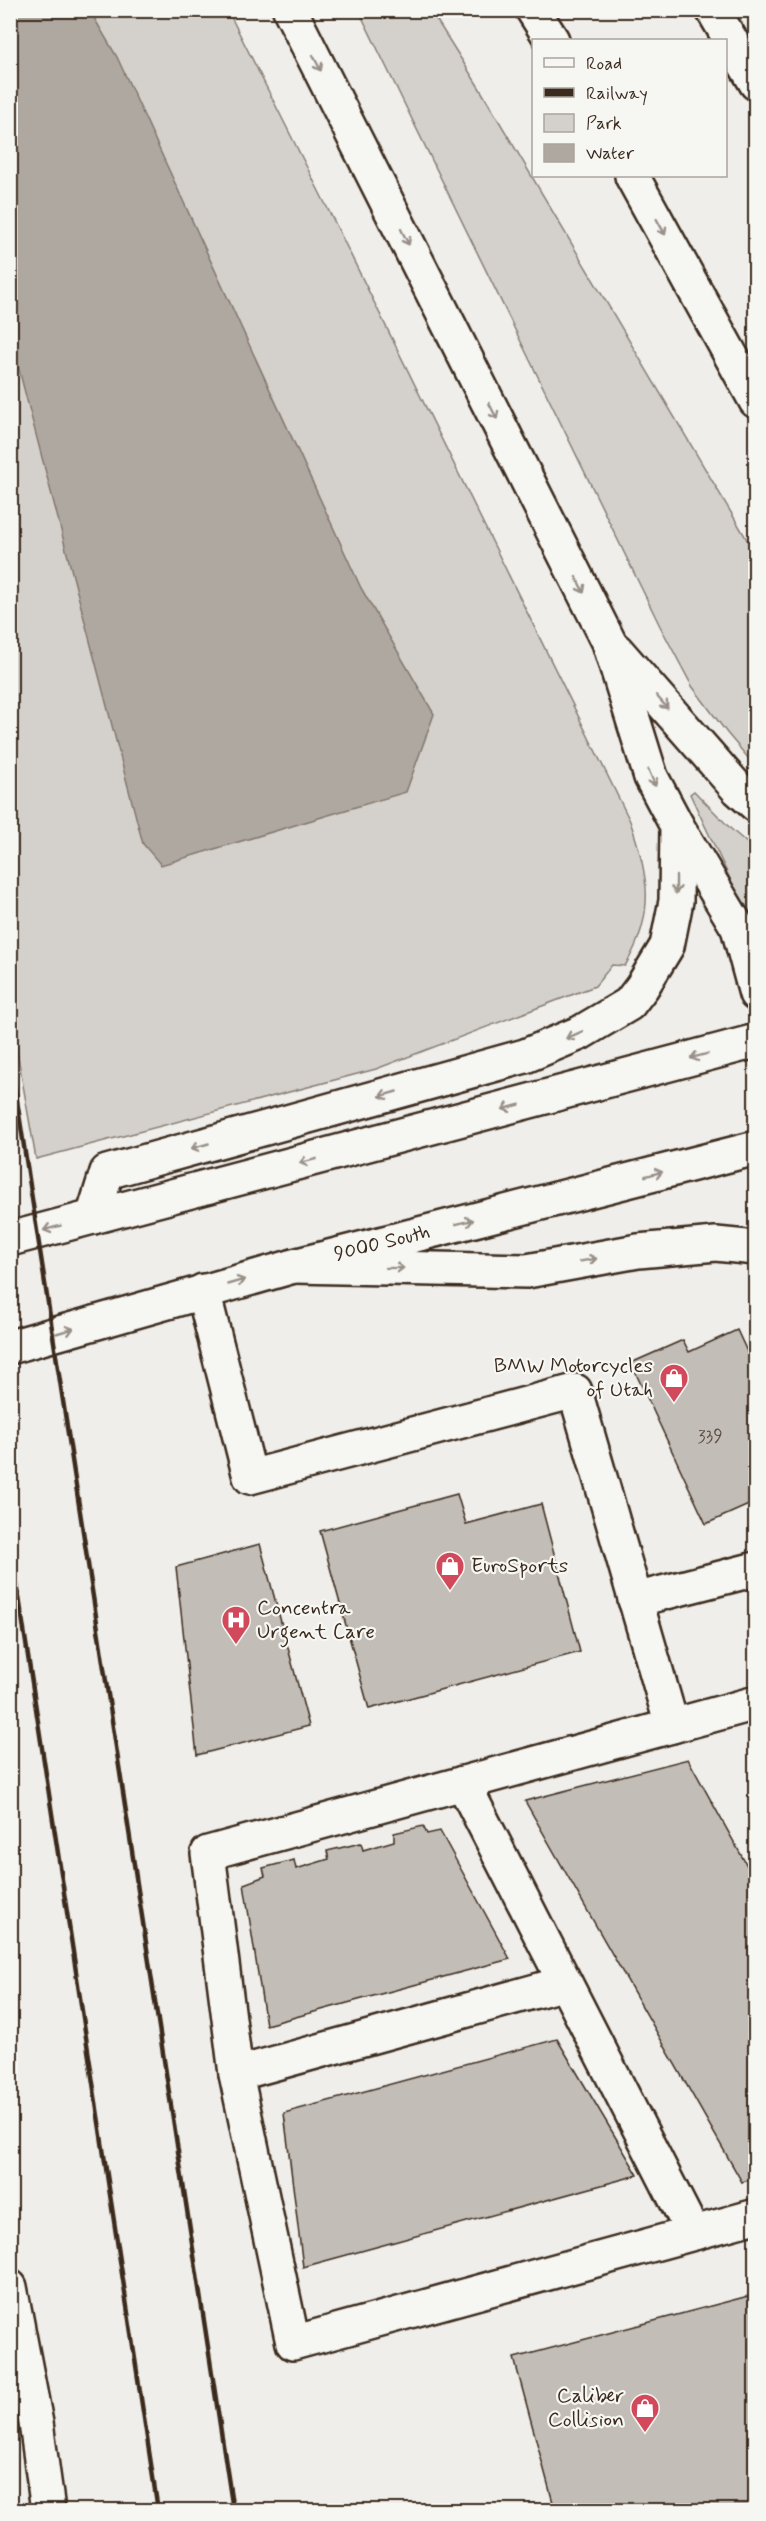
<svg xmlns="http://www.w3.org/2000/svg" width="766" height="2521" font-family="Mynerve,sans-serif">
  <rect width="100%" height="100%" fill="#efeeea"/>
  <filter id="ink" filterUnits="userSpaceOnUse"><feTurbulence type="fractalNoise" baseFrequency=".0167" numOctaves="2"/><feDisplacementMap in="SourceGraphic" scale="12" xChannelSelector="R" yChannelSelector="G"/><feConvolveMatrix kernelMatrix="1 2 1 2 8 2 1 2 1" color-interpolation-filters="sRGB"/></filter>
  <g filter="url(#ink)">
    <g fill="#d4d1cc" stroke="#887e75" stroke-width="1.5">
      <path d="M 10,11 L 228,11 L 336,225 L 630,821 C 649,876 656,914 625,966 L 612,965 L 595,986 L 376,1069 L 36,1159 L 10,1011 Z"/>
      <path d="M 359,11 L 431,11 L 480,89 L 755,553 L 755,766 L 727,733 L 692,686 L 660,626 Z"/>
      <path d="M 694,791 L 731,829 L 755,850 L 755,932 L 690,794 Z"/>
    </g>
    <path fill="#afa8a1" stroke="#81766d" stroke-width="1.5" d="M 10,11 L 90,11 L 117,57 L 361,588 L 434,714 L 406,792 L 161,865 L 143,844 L 11,339 Z"/>
    <g fill="#c2bdb7" stroke="#3b2a1e" stroke-width="1.5">
      <path d="M 737,1330 L 756,1371 L 756,1509 L 753,1503 L 706,1524 L 631,1363 L 683,1340 L 689,1352 Z"/>
      <path d="M 457,1494 L 466,1524 L 541,1504 L 580,1652 L 369,1709 L 320,1531 Z"/>
      <path d="M 260,1544 L 309,1726 L 197,1755 L 176,1567 Z"/>
      <path d="M 688,1759 L 756,1882 L 756,2178 L 742,2182 L 525,1801 Z"/>
      <path d="M 423,1826 L 427,1834 L 440,1831 L 510,1959 L 266,2025 L 244,1884 L 265,1876 L 263,1868 L 294,1860 L 296,1869 L 329,1859 L 327,1851 L 361,1843 L 363,1850 L 394,1841 L 394,1833 Z"/>
      <path d="M 557,2039 L 638,2175 L 303,2267 L 284,2113 Z"/>
      <path d="M 756,2294 L 756,2510 L 555,2510 L 514,2358 Z"/>
    </g>
    <g fill="none" stroke-linecap="round" stroke-linejoin="round">
      <g stroke="#3b2a1e" stroke-width="38">
        <g id="minor">
          <path d="M 203,1291 L 250,1477 L 575,1391 L 672,1726"/>
          <path d="M 635,1600 L 756,1569"/>
          <path d="M 756,1703 L 208,1853 L 236,2074 L 293,2343 L 756,2216"/>
          <path d="M 463,1783 L 693,2233"/>
          <path d="M 236,2074 L 565,1983"/>
          <path d="M 10,2287 L 36,2423 L 48,2510"/>
        </g>
      </g>
      <g stroke="#3b2a1e" stroke-width="38">
        <g id="major">
          <path d="M 10,1239 L 756,1041"/>
          <path d="M 10,1347 L 294,1266 L 756,1148"/>
        </g>
      </g>
      <g stroke="#3b2a1e" stroke-width="38">
        <g id="highway">
          <path d="M 290,10 L 609,642 L 651,777 L 677,826 L 738,928 L 756,994"/>
          <path d="M 533,10 L 552,40"/>
          <path d="M 713,10 L 756,83"/>
          <path d="M 632,176 L 756,401"/>
          <path d="M 616,650 L 738,789 L 756,805"/>
          <path d="M 93,1217 L 107,1172 L 525,1056 L 580,1033 L 629,1004 L 642,987 L 667,946 L 676,901 L 677,826"/>
          <path d="M 294,1266 L 527,1271 L 638,1251 L 716,1244 L 756,1248"/>
        </g>
      </g>
      <use href="#minor" stroke="#f6f6f2" stroke-width="33"/>
      <use href="#major" stroke="#f6f6f2" stroke-width="33"/>
      <use href="#highway" stroke="#f6f6f2" stroke-width="33"/>
      <g stroke="#3b2a1e" stroke-width="4.5">
        <path d="M 10,1055 L 233,2510"/>
        <path d="M 10,1538 L 158,2510"/>
      </g>
    </g>
    <defs><path id="oneway-shaft" d="M-6 0H5M1.5-3L5.5 0L1.5 3" fill="none" stroke-width="1.6" stroke-linecap="round" stroke-linejoin="round" transform="scale(1.5)"/></defs>
    <g stroke="#989088">
      <use href="#oneway-shaft" transform="translate(317 63) rotate(63)"/>
      <use href="#oneway-shaft" transform="translate(661 227) rotate(61)"/>
      <use href="#oneway-shaft" transform="translate(405 237) rotate(63)"/>
      <use href="#oneway-shaft" transform="translate(493 411) rotate(63)"/>
      <use href="#oneway-shaft" transform="translate(580 585) rotate(63)"/>
      <use href="#oneway-shaft" transform="translate(662 702) rotate(49)"/>
      <use href="#oneway-shaft" transform="translate(652 778) rotate(67)"/>
      <use href="#oneway-shaft" transform="translate(676 885) rotate(90)"/>
      <use href="#oneway-shaft" transform="translate(574 1035) rotate(156)"/>
      <use href="#oneway-shaft" transform="translate(699 1056) rotate(165)"/>
      <use href="#oneway-shaft" transform="translate(388 1094) rotate(164)"/>
      <use href="#oneway-shaft" transform="translate(511 1107) rotate(165)"/>
      <use href="#oneway-shaft" transform="translate(200 1146) rotate(164)"/>
      <use href="#oneway-shaft" transform="translate(308 1161) rotate(166)"/>
      <use href="#oneway-shaft" transform="translate(654 1174) rotate(-14)"/>
      <use href="#oneway-shaft" transform="translate(465 1222) rotate(-14)"/>
      <use href="#oneway-shaft" transform="translate(52 1228) rotate(165)"/>
      <use href="#oneway-shaft" transform="translate(588 1260) rotate(-10)"/>
      <use href="#oneway-shaft" transform="translate(395 1268) rotate(1)"/>
      <use href="#oneway-shaft" transform="translate(236 1282) rotate(-16)"/>
      <use href="#oneway-shaft" transform="translate(65 1331) rotate(-16)"/>
    </g>
  </g>
  <defs>
    <g id="shop-pin" transform="scale(1.5)"><path d="M0 17L-7.5 6A9.5 9.5 0 1 1 7.5 6Z" fill="#d1495b" stroke="#f6f6f2"/><path d="M-5-2.5h2.3a2.7 3.5 0 0 1 5.4 0H5L5.5 6h-11ZM-1.5-2.5h3a1.5 2.3 0 0 0-3 0Z" fill="#fff"/></g>
    <g id="hospital-pin" transform="scale(1.5)"><path d="M0 17L-7.5 6A9.5 9.5 0 1 1 7.5 6Z" fill="#d1495b" stroke="#f6f6f2"/><path d="M-5-5h3v3.5h4V-5h3V5h-3V1.5h-4V5h-3Z" fill="#fff"/></g>
  </defs>
  <g fill-rule="evenodd">
    <use href="#shop-pin" x="674" y="1378"/>
    <use href="#shop-pin" x="450" y="1566"/>
    <use href="#hospital-pin" x="236" y="1620"/>
    <use href="#shop-pin" x="645" y="2408"/>
  </g>
  <g text-anchor="middle" dominant-baseline="central" stroke-width="4.5" stroke-linejoin="round" paint-order="stroke">
    <g font-size="18" fill="#5d4f44">
      <text x="710" y="1437">339</text>
    </g>
    <g font-size="21" fill="#3b2a1e" stroke="#f6f6f2">
      <text transform="translate(382 1243) rotate(-14)">9000 South</text>
    </g>
    <g font-size="21" fill="#3b2a1e" stroke="#f6f6f2" text-anchor="end">
      <text x="653" y="1366">BMW Motorcycles<tspan x="653" dy="24">of Utah</tspan></text>
      <text x="471" y="1566" text-anchor="start">EuroSports</text>
      <text x="257" y="1608" text-anchor="start">Concentra<tspan x="257" dy="24">Urgent Care</tspan></text>
      <text x="624" y="2396">Caliber<tspan x="624" dy="24">Collision</tspan></text>
    </g>
  </g>
  <rect width="766" height="2521" fill="none" stroke="#f6f6f2" stroke-width="36"/>
  <rect x="18" y="18" width="730" height="2485" fill="none" stroke="#3b2a1e" stroke-width="2" filter="url(#ink)"/>
  <rect x="532" y="39" width="195" height="138" fill="#f6f6f2" stroke="#aba49d" stroke-width="1.5"/>
  <rect x="544" y="58" width="30" height="9" fill="#f6f6f2" stroke="#aba49d" stroke-width="1.5"/>
  <text x="586" y="69" font-size="18" fill="#3b2a1e">Road</text>
  <rect x="544" y="88" width="30" height="9" fill="#3b2a1e" stroke="#aba49d" stroke-width="1.5"/>
  <text x="586" y="99" font-size="18" fill="#3b2a1e">Railway</text>
  <rect x="544" y="114" width="30" height="18" fill="#d4d1cc" stroke="#aba49d" stroke-width="1.5"/>
  <text x="586" y="129" font-size="18" fill="#3b2a1e">Park</text>
  <rect x="544" y="144" width="30" height="18" fill="#afa8a1" stroke="#aba49d" stroke-width="1.5"/>
  <text x="586" y="159" font-size="18" fill="#3b2a1e">Water</text>
</svg>
